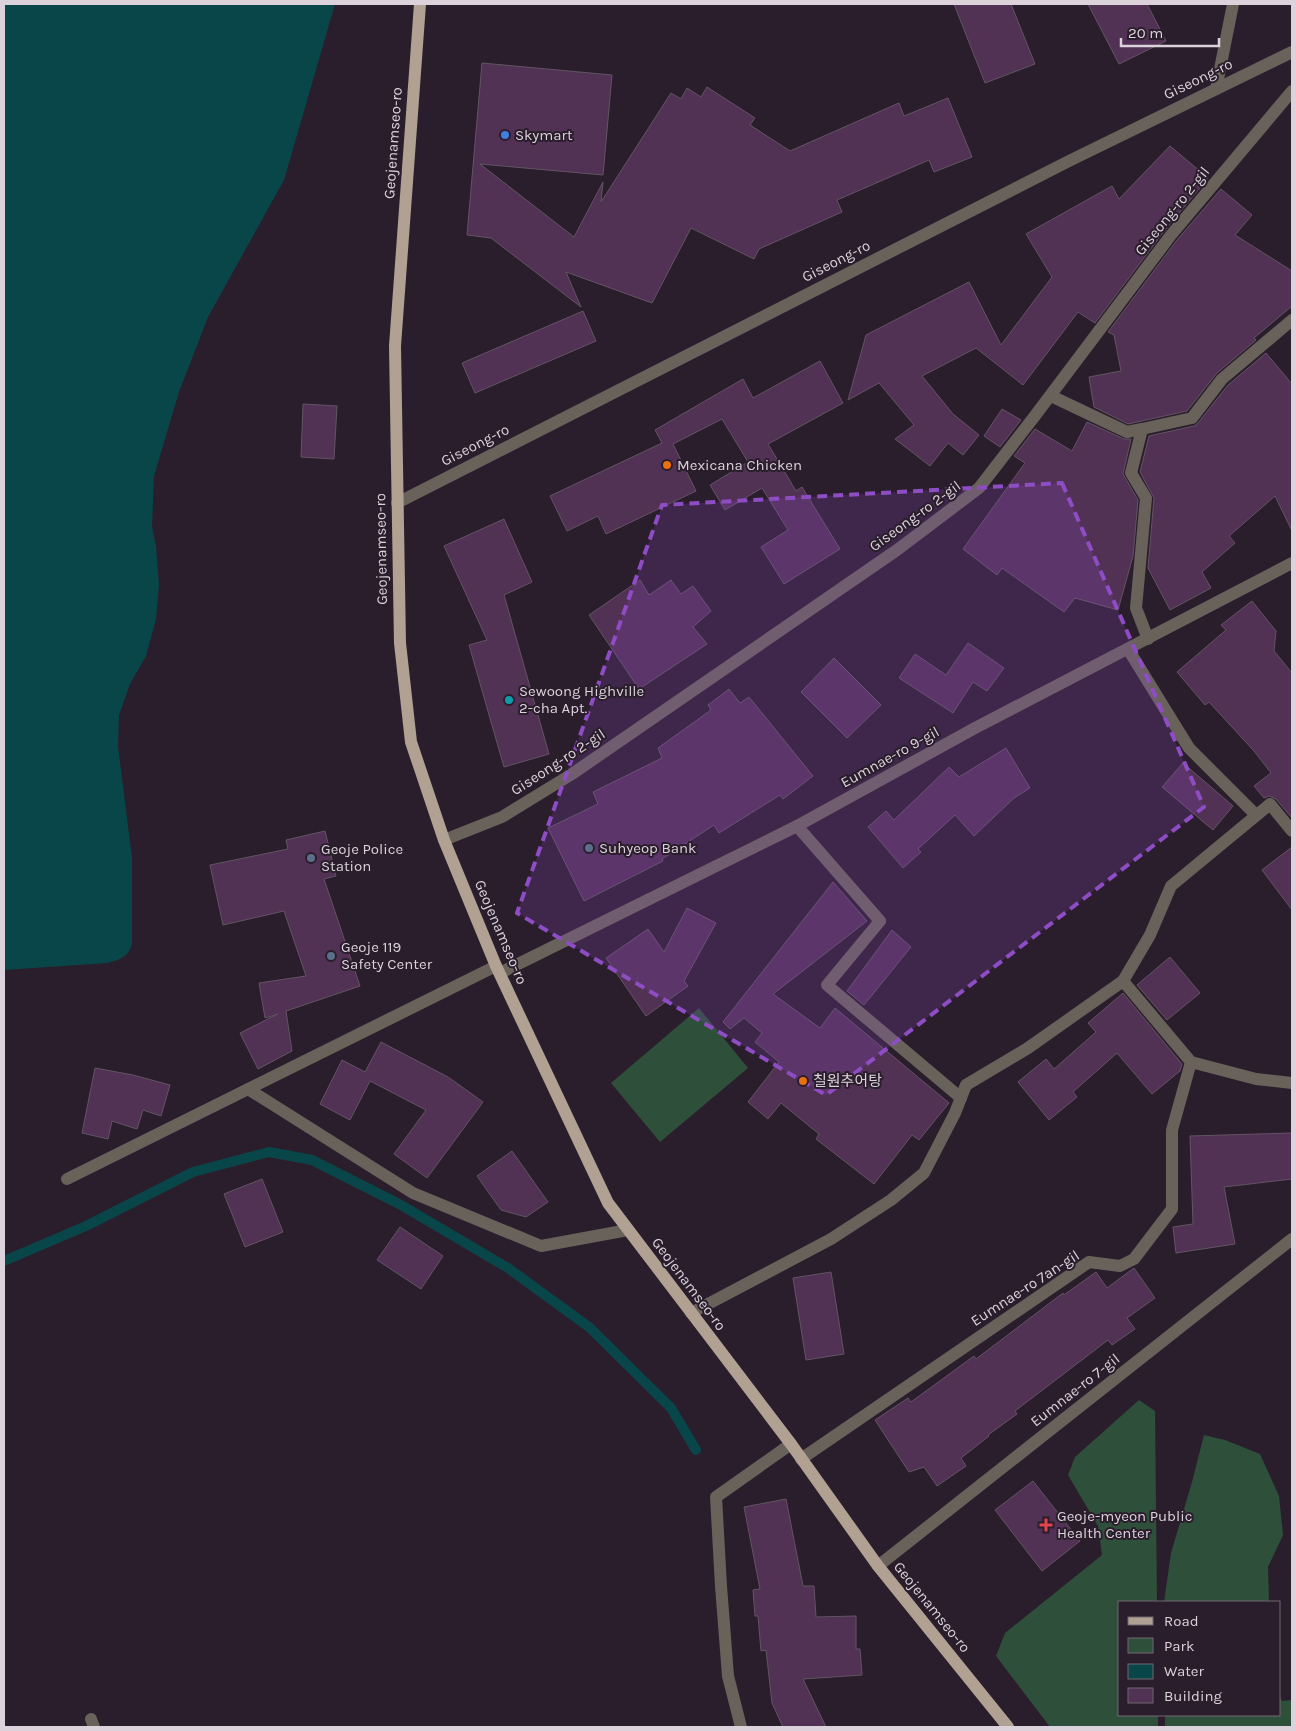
<svg xmlns="http://www.w3.org/2000/svg" width="1296" height="1731" font-family="Karla,'Noto Sans KR',sans-serif">
  <rect width="100%" height="100%" fill="#2b1e2c"/>
  <g fill="#2e4f3a">
    <path d="M 699,1008 L 748,1068 L 660,1142 L 611,1083 Z"/>
    <path d="M 1139,1400 L 1155,1411 L 1157,1602 L 1120,1602 L 1120,1715 L 1158,1715 L 1158,1727 L 1050,1727 L 996,1656 L 1005,1633 L 1102,1555 L 1098,1526 L 1068,1475 L 1075,1457 Z"/>
    <path d="M 1204,1435 L 1225,1440 L 1260,1454 L 1279,1496 L 1283,1535 L 1268,1567 L 1269,1602 L 1164,1602 L 1171,1553 L 1192,1482 Z"/>
    <path d="M 1280,1697 L 1282,1701 L 1292,1700 L 1292,1727 L 1165,1727 L 1165,1715 L 1280,1715 Z"/>
  </g>
  <path fill="#09464a" d="M 4,4 L 335,4 L 284,180 L 208,317 L 179,392 L 154,476 L 152,527 L 156,546 L 159,585 L 156,619 L 146,656 L 130,684 L 119,715 L 118,746 L 132,858 L 132,944 C 128,957 121,959 108,963 L 4,970 Z"/>
  <g fill="none" stroke-linecap="round" stroke-linejoin="round">
    <path stroke="#09464a" stroke-width="10" d="M 4,1261 L 86,1226 L 193,1172 L 269,1152 L 312,1160 L 401,1205 L 508,1268 L 589,1327 L 671,1408 L 696,1450"/>
  </g>
  <g fill="#513154" stroke="#635464">
    <path d="M 954,4 L 1011,4 L 1035,64 L 985,83 Z"/>
    <path d="M 1088,4 L 1147,4 L 1166,41 L 1119,64 Z"/>
    <path d="M 482,63 L 612,75 L 603,175 L 480,164 L 574,237 L 603,182 L 601,202 L 671,93 L 681,99 L 687,88 L 701,97 L 707,87 L 755,118 L 750,125 L 790,151 L 899,103 L 904,116 L 948,98 L 972,157 L 934,172 L 929,160 L 837,200 L 842,212 L 759,249 L 754,259 L 691,228 L 652,303 L 566,272 L 581,307 L 491,238 L 467,235 Z"/>
    <path d="M 1170,146 L 1208,178 L 1165,230 L 1095,323 L 1078,312 L 1023,385 L 976,348 L 922,376 L 953,414 L 979,435 L 963,455 L 948,443 L 930,466 L 895,439 L 914,425 L 879,383 L 848,400 L 866,335 L 969,282 L 1001,345 L 1052,277 L 1026,234 L 1112,186 L 1119,199 Z"/>
    <path d="M 1221,189 L 1252,215 L 1235,235 L 1292,271 L 1292,306 L 1254,338 L 1256,340 L 1217,373 L 1187,411 L 1128,424 L 1094,407 L 1089,377 L 1121,371 L 1114,335 L 1108,332 L 1177,240 Z"/>
    <path d="M 583,311 L 596,341 L 475,393 L 462,363 Z"/>
    <path d="M 1266,353 L 1292,384 L 1292,531 L 1275,496 L 1229,536 L 1235,543 L 1202,572 L 1211,588 L 1170,610 L 1148,568 L 1154,498 L 1140,472 L 1149,436 L 1194,426 L 1198,423 L 1228,385 Z"/>
    <path d="M 820,361 L 843,403 L 768,444 L 796,491 L 802,487 L 840,549 L 784,584 L 761,547 L 788,530 L 762,488 L 725,510 L 710,485 L 748,462 L 722,419 L 673,444 L 696,491 L 606,534 L 598,516 L 567,531 L 550,496 L 662,443 L 655,430 L 743,379 L 753,398 Z"/>
    <path d="M 303,404 L 337,406 L 334,459 L 301,457 Z"/>
    <path d="M 1002,409 L 1021,420 L 1000,447 L 984,436 Z"/>
    <path d="M 1087,422 L 1124,439 L 1131,439 L 1123,474 L 1138,500 L 1133,556 L 1118,610 L 1075,598 L 1064,612 L 1002,568 L 997,575 L 963,549 L 1025,463 L 1014,456 L 1035,429 L 1072,451 Z"/>
    <path d="M 504,519 L 532,582 L 504,595 L 549,754 L 504,767 L 469,645 L 487,640 L 444,546 Z"/>
    <path d="M 640,580 L 649,595 L 671,580 L 681,594 L 693,586 L 711,611 L 693,627 L 707,644 L 639,689 L 589,615 Z"/>
    <path d="M 1252,601 L 1276,631 L 1274,651 L 1292,673 L 1292,818 L 1276,799 L 1269,796 L 1264,798 L 1254,786 L 1271,773 L 1254,751 L 1209,702 L 1205,705 L 1177,672 L 1226,630 L 1221,625 Z"/>
    <path d="M 968,643 L 1004,668 L 987,691 L 973,682 L 953,713 L 899,678 L 915,654 L 946,675 Z"/>
    <path d="M 834,658 L 881,705 L 847,738 L 801,692 Z"/>
    <path d="M 729,689 L 740,703 L 749,697 L 813,776 L 783,799 L 780,795 L 719,833 L 714,825 L 662,859 L 663,861 L 584,901 L 548,828 L 598,804 L 593,792 L 662,758 L 658,748 L 711,710 L 708,705 Z"/>
    <path d="M 1006,748 L 1030,788 L 1014,798 L 974,836 L 955,815 L 918,849 L 921,852 L 903,868 L 868,827 L 886,811 L 894,820 L 949,767 L 959,777 Z"/>
    <path d="M 1183,763 L 1233,806 L 1213,830 L 1162,787 Z"/>
    <path d="M 325,831 L 336,876 L 324,879 L 360,986 L 286,1011 L 292,1051 L 258,1069 L 240,1033 L 278,1014 L 265,1018 L 259,983 L 306,976 L 284,911 L 223,925 L 210,865 L 288,849 L 286,840 Z"/>
    <path d="M 1292,847 L 1292,910 L 1262,870 Z"/>
    <path d="M 833,882 L 867,921 L 773,994 L 820,1028 L 835,1008 L 949,1103 L 919,1140 L 912,1135 L 874,1184 L 816,1139 L 819,1134 L 781,1103 L 768,1119 L 748,1102 L 779,1062 L 755,1042 L 762,1033 L 744,1018 L 730,1029 L 723,1022 Z"/>
    <path d="M 687,908 L 716,923 L 684,981 L 688,986 L 646,1016 L 606,958 L 648,929 L 664,952 Z"/>
    <path d="M 892,930 L 911,947 L 864,1005 L 847,991 Z"/>
    <path d="M 1170,957 L 1200,993 L 1167,1020 L 1137,985 Z"/>
    <path d="M 1123,993 L 1182,1064 L 1180,1071 L 1152,1094 L 1117,1053 L 1073,1092 L 1077,1097 L 1049,1120 L 1018,1082 L 1046,1059 L 1054,1069 L 1096,1032 L 1088,1023 Z"/>
    <path d="M 381,1042 L 448,1077 L 483,1102 L 427,1178 L 394,1154 L 426,1110 L 370,1081 L 350,1120 L 320,1104 L 342,1060 L 365,1072 Z"/>
    <path d="M 95,1068 L 133,1075 L 170,1085 L 161,1116 L 143,1110 L 137,1129 L 112,1121 L 108,1139 L 82,1133 Z"/>
    <path d="M 1292,1133 L 1292,1179 L 1224,1187 L 1235,1244 L 1176,1253 L 1173,1227 L 1193,1224 L 1190,1136 Z"/>
    <path d="M 512,1151 L 548,1202 L 526,1217 L 501,1210 L 477,1176 Z"/>
    <path d="M 262,1179 L 283,1232 L 245,1247 L 224,1194 Z"/>
    <path d="M 400,1227 L 443,1256 L 421,1289 L 377,1260 Z"/>
    <path d="M 1134,1268 L 1155,1298 L 1127,1318 L 1135,1329 L 1112,1345 L 1108,1340 L 1015,1411 L 1017,1414 L 988,1435 L 989,1436 L 961,1458 L 966,1466 L 937,1486 L 924,1467 L 909,1472 L 875,1420 L 908,1398 L 911,1402 L 974,1356 L 976,1359 L 1063,1293 L 1064,1295 L 1096,1272 L 1107,1288 Z"/>
    <path d="M 831,1272 L 844,1354 L 806,1360 L 793,1278 Z"/>
    <path d="M 1033,1481 L 1080,1541 L 1042,1571 L 995,1510 Z"/>
    <path d="M 786,1499 L 803,1586 L 814,1586 L 816,1617 L 856,1616 L 856,1649 L 860,1649 L 862,1675 L 803,1679 L 826,1727 L 783,1727 L 772,1703 L 766,1650 L 761,1651 L 758,1616 L 755,1616 L 753,1590 L 760,1589 L 744,1507 Z"/>
  </g>
  <g fill="none" stroke-linecap="round" stroke-linejoin="round">
    <g stroke="#69625b" stroke-width="12">
      <path d="M 1216,89 L 1233,4"/>
      <path d="M 1051,396 L 1127,432 L 1142,429"/>
      <path d="M 397,503 L 1069,161 L 1292,52"/>
      <path d="M 1148,639 L 1136,608 L 1146,498 L 1131,473 L 1142,429 L 1192,418 L 1222,379 L 1292,320"/>
      <path d="M 1128,649 L 1189,748 L 1256,815"/>
      <path d="M 797,826 L 880,921 L 827,985 L 961,1098"/>
      <path d="M 444,840 L 502,817 L 572,774 L 897,550 L 979,488 L 1034,417 L 1171,235 L 1292,91"/>
      <path d="M 500,973 L 797,826 L 975,728 L 1292,563"/>
      <path d="M 1191,1062 L 1256,1079 L 1292,1083"/>
      <path d="M 248,1089 L 413,1193 L 541,1246 L 628,1230"/>
      <path d="M 67,1179 L 496,966"/>
      <path d="M 691,1313 L 831,1239 L 891,1200 L 924,1173 L 955,1113 L 966,1085 L 1028,1048 L 1123,981"/>
      <path d="M 801,1459 L 1089,1262 L 1120,1266 L 1134,1259 L 1172,1209 L 1172,1130 L 1191,1062 L 1123,981 L 1150,935 L 1171,886 L 1270,804 L 1292,831"/>
      <path d="M 878,1566 L 1292,1239"/>
      <path d="M 91,1719 L 94,1727"/>
      <path d="M 741,1727 L 728,1676 L 721,1586 L 716,1497 L 791,1444"/>
    </g>
    <path stroke="#b0a192" stroke-width="12" d="M 420,4 L 395,346 L 400,643 L 411,742 L 444,840 L 496,966 L 608,1203 L 791,1444 L 878,1566 L 1008,1727"/>
  </g>
  <path fill="#8e4dc5" fill-opacity="0.2" stroke="#8e4dc5" stroke-width="4" stroke-dasharray="10 6" stroke-linejoin="round" d="M 1062,483 L 1204,807 L 826,1095 L 517,913 L 662,505 Z"/>
  <circle fill="#3f7fe0" stroke="#2b1e2c" stroke-width="2" cx="505" cy="135" r="5"/>
  <g fill="#e8710a" stroke="#2b1e2c" stroke-width="2">
    <circle cx="667" cy="465" r="5"/>
    <circle cx="803" cy="1081" r="5"/>
  </g>
  <circle fill="#0f9aa8" stroke="#2b1e2c" stroke-width="2" cx="509" cy="700" r="5"/>
  <g fill="#5c6f8a" stroke="#2b1e2c" stroke-width="2">
    <circle cx="589" cy="848" r="5"/>
    <circle cx="311" cy="858" r="5"/>
    <circle cx="331" cy="956" r="5"/>
  </g>
  <path fill="#e0444e" stroke="#2b1e2c" stroke-width="2" d="M1043.5 1517.5h5v5h5v5h-5v5h-5v-5h-5v-5h5z"/>
  <g text-anchor="middle" dominant-baseline="central" stroke-width="4" stroke-linejoin="round" paint-order="stroke">
    <g font-size="15" fill="#dcd2dc" stroke="#2b1e2c">
      <text transform="translate(1198 79) rotate(-26)">Giseong-ro</text>
      <text transform="translate(393 143) rotate(-86)">Geojenamseo-ro</text>
      <text transform="translate(1172 211) rotate(-51)">Giseong-ro 2-gil</text>
      <text transform="translate(836 261) rotate(-27)">Giseong-ro</text>
      <text transform="translate(475 445) rotate(-27)">Giseong-ro</text>
      <text transform="translate(915 516) rotate(-36)">Giseong-ro 2-gil</text>
      <text transform="translate(381 549) rotate(-91)">Geojenamseo-ro</text>
      <text transform="translate(890 757) rotate(-29)">Eumnae-ro 9-gil</text>
      <text transform="translate(558 762) rotate(-33)">Giseong-ro 2-gil</text>
      <text transform="translate(501 932) rotate(67)">Geojenamseo-ro</text>
      <text transform="translate(689 1284) rotate(53)">Geojenamseo-ro</text>
      <text transform="translate(1025 1288) rotate(-33)">Eumnae-ro 7an-gil</text>
      <text transform="translate(1075 1390) rotate(-38)">Eumnae-ro 7-gil</text>
      <text transform="translate(932 1607) rotate(51)">Geojenamseo-ro</text>
    </g>
    <g font-size="15" fill="#dcd2dc" stroke="#2b1e2c" text-anchor="start">
      <text x="515" y="135">Skymart</text>
      <text x="677" y="465">Mexicana Chicken</text>
      <text x="519" y="691">Sewoong Highville<tspan x="519" dy="17">2-cha Apt.</tspan></text>
      <text x="599" y="848">Suhyeop Bank</text>
      <text x="321" y="849">Geoje Police<tspan x="321" dy="17">Station</tspan></text>
      <text x="341" y="947">Geoje 119<tspan x="341" dy="17">Safety Center</tspan></text>
      <text x="813" y="1081">칠원추어탕</text>
      <text x="1057" y="1516">Geoje-myeon Public<tspan x="1057" dy="17">Health Center</tspan></text>
    </g>
  </g>
  <rect width="1296" height="1731" fill="none" stroke="#dcd2dc" stroke-width="10"/>
  <rect x="1118" y="1601" width="162" height="115" fill="#2b1e2c" stroke="#726672"/>
  <rect x="1128" y="1617" width="25" height="8" fill="#b0a192" stroke="#726672"/>
  <text x="1164" y="1626" font-size="15" fill="#dcd2dc">Road</text>
  <rect x="1128" y="1638" width="25" height="15" fill="#2e4f3a" stroke="#726672"/>
  <text x="1164" y="1651" font-size="15" fill="#dcd2dc">Park</text>
  <rect x="1128" y="1664" width="25" height="15" fill="#09464a" stroke="#726672"/>
  <text x="1164" y="1676" font-size="15" fill="#dcd2dc">Water</text>
  <rect x="1128" y="1688" width="25" height="15" fill="#513154" stroke="#726672"/>
  <text x="1164" y="1701" font-size="15" fill="#dcd2dc">Building</text>
  <path d="M1121 38v8h98v-8" fill="none" stroke="#dcd2dc" stroke-width="2.5"/>
  <text x="1128" y="38" font-size="15" fill="#dcd2dc" stroke="#2b1e2c" stroke-width="4" paint-order="stroke">20 m</text>
</svg>
